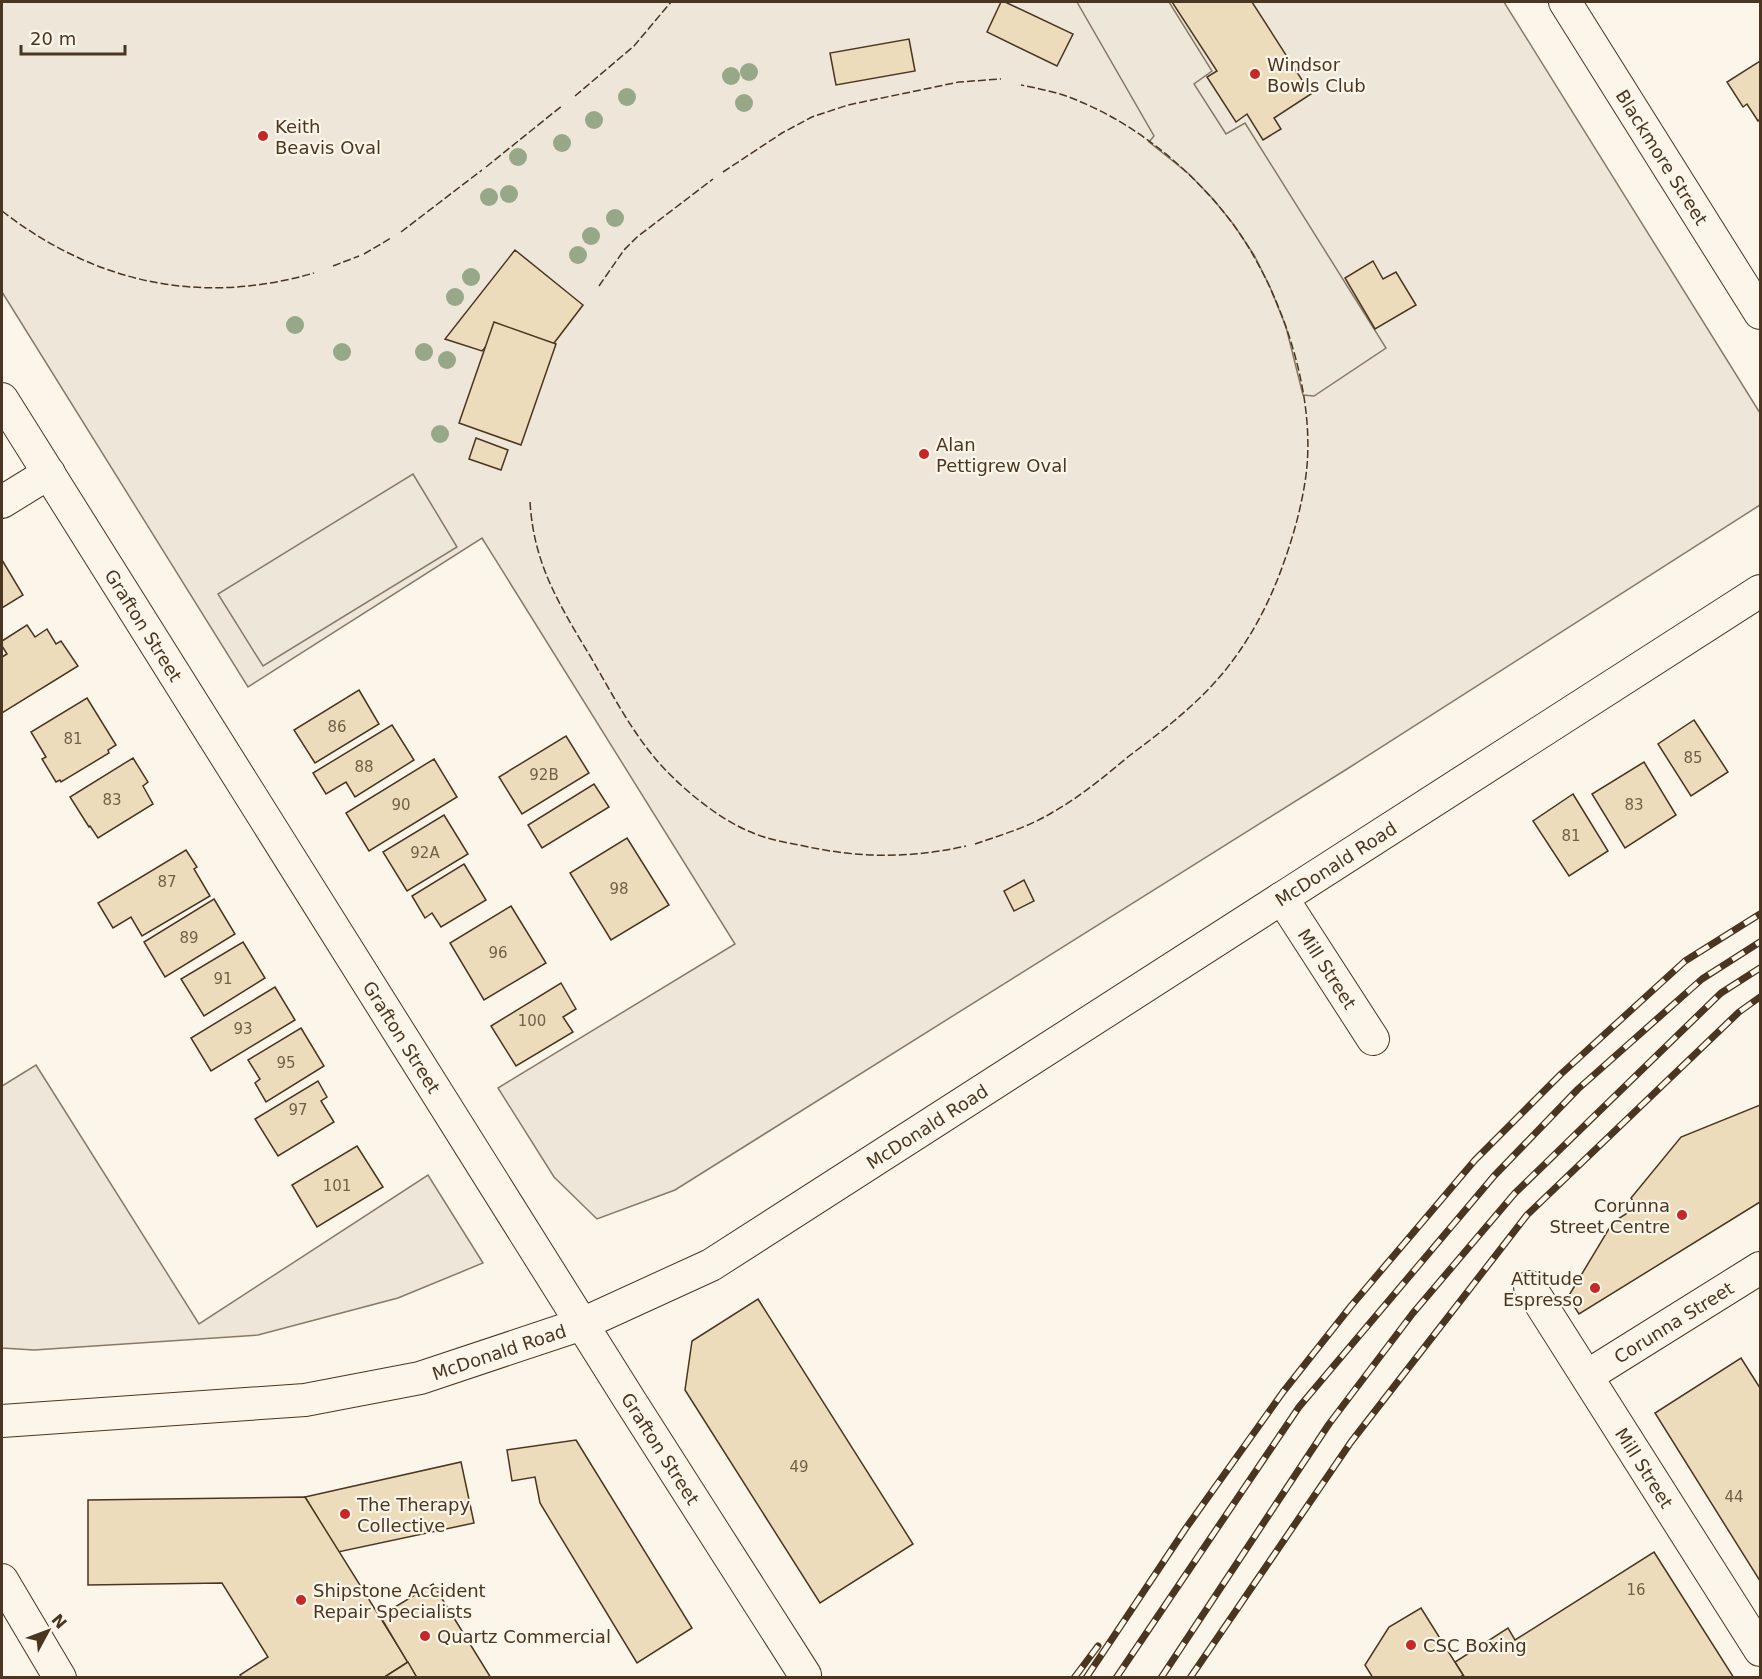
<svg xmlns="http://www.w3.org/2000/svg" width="1762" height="1679" font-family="'DejaVu Sans',sans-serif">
  <rect width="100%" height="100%" fill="#fbf6e9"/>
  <g fill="#ede6d9" stroke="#887966" stroke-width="1.5">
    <path d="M 2,2 L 1504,2 L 1760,413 L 1760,505 L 1347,769 L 675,1190 L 597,1219 L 554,1177 L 498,1088 L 735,944 L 482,538 L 248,687 L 2,292 Z"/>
    <path d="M 36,1065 L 199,1324 L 428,1175 L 483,1263 L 398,1298 L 258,1335 L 34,1350 L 2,1348 L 2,1086 Z"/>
  </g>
  <g fill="#ede7d9" stroke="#887966" stroke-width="1.5">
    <path d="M 1077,2 L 1169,2 L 1212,71 L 1194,84 L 1226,134 L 1245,123 L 1386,348 L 1314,396 L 1303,395 L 1286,327 L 1270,287 L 1254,255 L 1234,225 L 1214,200 L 1189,174 L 1149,142 L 1154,136 Z"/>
    <path d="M 413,474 L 457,547 L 263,666 L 218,594 Z"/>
  </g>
  <g fill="#ecdcbc" stroke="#4a3520" stroke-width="1.5">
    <path d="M 1001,2 L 1005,2 L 1073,34 L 1057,66 L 987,32 Z"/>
    <path d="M 1172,2 L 1252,2 L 1311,94 L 1274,118 L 1281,129 L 1263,140 L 1247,114 L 1236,122 L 1207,77 L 1217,71 Z"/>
    <path d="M 909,39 L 915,71 L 836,85 L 830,53 Z"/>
    <path d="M 1760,61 L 1760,119 L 1758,121 L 1747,104 L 1743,107 L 1727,82 Z"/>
    <path d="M 515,250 L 583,305 L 551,347 L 501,330 L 482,351 L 445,339 Z"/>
    <path d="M 1373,261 L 1383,279 L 1396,272 L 1416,305 L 1375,329 L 1345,278 Z"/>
    <path d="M 494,322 L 556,344 L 521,445 L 459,423 Z"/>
    <path d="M 476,438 L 508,450 L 501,470 L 469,459 Z"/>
    <path d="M 2,560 L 23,595 L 2,608 Z"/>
    <path d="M 27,625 L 35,637 L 47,629 L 56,644 L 61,641 L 78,666 L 2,713 L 2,657 L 7,654 L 2,646 L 2,641 Z"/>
    <path d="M 359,690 L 379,724 L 315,763 L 294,730 Z"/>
    <path d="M 87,698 L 116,745 L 108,750 L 109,753 L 61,782 L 60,780 L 56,782 L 42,759 L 46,757 L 31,732 Z"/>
    <path d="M 1694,720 L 1728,772 L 1691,796 L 1658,744 Z"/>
    <path d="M 392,725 L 414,760 L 355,797 L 346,782 L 326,794 L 313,773 Z"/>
    <path d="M 566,736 L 589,773 L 522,814 L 499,777 Z"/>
    <path d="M 133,758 L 148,782 L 143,786 L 153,804 L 98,838 L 90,826 L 89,827 L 70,797 Z"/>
    <path d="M 434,759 L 457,797 L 369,851 L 346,813 Z"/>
    <path d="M 1644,762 L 1676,815 L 1625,848 L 1592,794 Z"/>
    <path d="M 594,784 L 609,807 L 542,848 L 528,825 Z"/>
    <path d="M 1573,794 L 1608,851 L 1569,876 L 1533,821 Z"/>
    <path d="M 444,815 L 468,854 L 407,891 L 383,852 Z"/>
    <path d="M 627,838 L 669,905 L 611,940 L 570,873 Z"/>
    <path d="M 186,850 L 197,867 L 194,869 L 210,896 L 142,936 L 131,917 L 113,928 L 98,903 Z"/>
    <path d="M 464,864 L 486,900 L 441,927 L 432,913 L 425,918 L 412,896 Z"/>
    <path d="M 1024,880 L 1034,901 L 1014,911 L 1004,891 Z"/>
    <path d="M 214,899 L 235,934 L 165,977 L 144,942 Z"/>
    <path d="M 511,906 L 546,963 L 484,1000 L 450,943 Z"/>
    <path d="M 243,942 L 265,978 L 204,1016 L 181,979 Z"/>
    <path d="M 561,983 L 576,1009 L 563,1017 L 573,1032 L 516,1066 L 491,1026 Z"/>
    <path d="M 275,987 L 295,1020 L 211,1071 L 191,1038 Z"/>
    <path d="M 301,1028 L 324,1066 L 266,1102 L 255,1083 L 260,1079 L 248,1060 Z"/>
    <path d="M 318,1081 L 327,1097 L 321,1101 L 334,1122 L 278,1156 L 255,1119 Z"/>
    <path d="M 1760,1105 L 1760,1202 L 1579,1314 L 1568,1297 L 1613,1222 L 1637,1207 L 1631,1198 L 1681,1137 Z"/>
    <path d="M 357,1146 L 383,1187 L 317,1227 L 292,1185 Z"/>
    <path d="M 758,1299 L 913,1544 L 820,1603 L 685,1390 L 692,1341 Z"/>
    <path d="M 1741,1358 L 1760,1388 L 1760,1581 L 1655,1413 Z"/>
    <path d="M 576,1440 L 692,1628 L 637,1663 L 540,1503 L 535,1477 L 512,1481 L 507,1450 Z"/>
    <path d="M 461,1462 L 474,1523 L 338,1552 L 305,1497 Z"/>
    <path d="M 305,1497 L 408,1662 L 383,1678 L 242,1678 L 240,1675 L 268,1657 L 222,1583 L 88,1585 L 88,1500 Z"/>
    <path d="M 1654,1552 L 1734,1678 L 1465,1678 L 1455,1662 L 1508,1628 L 1515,1640 Z"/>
    <path d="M 433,1584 L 491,1678 L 417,1678 L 380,1616 Z"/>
    <path d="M 1421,1608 L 1463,1675 L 1459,1678 L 1373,1678 L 1365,1665 L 1389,1627 Z"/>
    <path d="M 408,1662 L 417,1678 L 383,1678 Z"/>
  </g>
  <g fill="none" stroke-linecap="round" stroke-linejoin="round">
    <g stroke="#4a3520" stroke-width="34">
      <g id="minor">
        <path id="s1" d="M 1565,2 L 1760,313"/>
        <path id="s2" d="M 2,399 L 629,1399 L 805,1675"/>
        <path d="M 2,502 L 49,473"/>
        <path id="s3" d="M 1282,898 L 1373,1039"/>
        <path id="s4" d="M 1530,1287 L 1760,1650"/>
        <path id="s5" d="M 1587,1376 L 1760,1268"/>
        <path id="s6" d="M 2,1421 L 305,1400 L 420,1378 L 582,1324 L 711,1265 L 1760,591"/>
        <path d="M 2,1580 L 60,1678"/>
      </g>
    </g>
    <use href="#minor" stroke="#fbf6e9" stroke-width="32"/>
    <g stroke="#4a3520" stroke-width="7">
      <g id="rail">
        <path d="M 1074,1678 L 1098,1646"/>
        <path d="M 1086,1678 L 1186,1528 L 1283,1392 L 1351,1306 L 1475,1160 L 1561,1074 L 1685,961 L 1760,914"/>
        <path d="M 1116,1678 L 1299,1407 L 1494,1176 L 1578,1089 L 1702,979 L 1760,942"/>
        <path d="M 1161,1678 L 1329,1424 L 1413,1313 L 1515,1193 L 1721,993 L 1760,968"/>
        <path d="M 1190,1678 L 1351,1442 L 1527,1215 L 1739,1012 L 1760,997"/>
      </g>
    </g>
    <use href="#rail" stroke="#fbf6e9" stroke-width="4.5" stroke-dasharray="14" stroke-linecap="butt"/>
    <g stroke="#4a3520" stroke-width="1.5" stroke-dasharray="8 3" stroke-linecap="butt">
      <path d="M 575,96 L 634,46 L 671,2"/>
      <path d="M 486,167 L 563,105"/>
      <path d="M 723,172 L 782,133 L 812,117 L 848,105 L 959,82 L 1001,79"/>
      <path d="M 2,211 C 95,283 200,306 314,273"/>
      <path d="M 401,232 L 482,170"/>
      <path d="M 364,254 L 391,238"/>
      <path d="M 333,266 L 359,256"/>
      <path d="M 599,286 L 624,250 L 637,237 L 713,179"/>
      <path d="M 530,502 C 534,567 561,607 593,661 C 612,694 630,728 654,757 C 676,784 719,820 751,832 C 766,839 783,842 799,845 C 857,858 908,859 966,846"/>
      <path d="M 975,844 C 1001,835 1029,827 1053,812 C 1080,797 1105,776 1129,756 C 1160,733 1191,709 1217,680 C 1247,646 1269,605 1284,562 C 1294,534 1302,505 1306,475 C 1316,398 1285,304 1244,240 C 1207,183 1144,128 1081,102 C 1062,93 1041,89 1021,85"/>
    </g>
  </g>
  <g fill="#96a887">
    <circle cx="749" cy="72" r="9"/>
    <circle cx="731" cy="76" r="9"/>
    <circle cx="627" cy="97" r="9"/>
    <circle cx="744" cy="103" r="9"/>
    <circle cx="594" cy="120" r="9"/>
    <circle cx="562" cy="143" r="9"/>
    <circle cx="518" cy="157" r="9"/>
    <circle cx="509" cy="194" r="9"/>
    <circle cx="489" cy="197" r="9"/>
    <circle cx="615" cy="218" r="9"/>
    <circle cx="591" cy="236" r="9"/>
    <circle cx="578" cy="255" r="9"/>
    <circle cx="471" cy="277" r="9"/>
    <circle cx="455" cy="297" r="9"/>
    <circle cx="295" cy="325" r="9"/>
    <circle cx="342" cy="352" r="9"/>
    <circle cx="424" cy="352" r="9"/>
    <circle cx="447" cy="360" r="9"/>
    <circle cx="440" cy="434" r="9"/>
  </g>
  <g fill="#c62828" stroke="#fbf6e9" stroke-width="2">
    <circle cx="1255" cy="74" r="6"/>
    <circle cx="263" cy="136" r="6"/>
    <circle cx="924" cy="454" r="6"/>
    <circle cx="1682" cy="1215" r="6"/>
    <circle cx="1595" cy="1288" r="6"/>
    <circle cx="345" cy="1514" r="6"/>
    <circle cx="301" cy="1600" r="6"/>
    <circle cx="425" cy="1636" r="6"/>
    <circle cx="1411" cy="1645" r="6"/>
  </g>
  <g text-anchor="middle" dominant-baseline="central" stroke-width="4.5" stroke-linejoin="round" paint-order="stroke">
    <g font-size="15" fill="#725f47">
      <text x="337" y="727">86</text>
      <text x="73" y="739">81</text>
      <text x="1693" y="758">85</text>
      <text x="364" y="767">88</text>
      <text x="544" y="775">92B</text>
      <text x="112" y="800">83</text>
      <text x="401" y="805">90</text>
      <text x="1634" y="805">83</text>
      <text x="1571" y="836">81</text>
      <text x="425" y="853">92A</text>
      <text x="167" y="882">87</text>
      <text x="619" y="889">98</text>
      <text x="189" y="938">89</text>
      <text x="498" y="953">96</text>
      <text x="223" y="979">91</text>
      <text x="532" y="1021">100</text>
      <text x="243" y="1029">93</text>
      <text x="286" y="1063">95</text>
      <text x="298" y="1110">97</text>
      <text x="337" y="1186">101</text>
      <text x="799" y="1467">49</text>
      <text x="1734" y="1497">44</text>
      <text x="1636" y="1590">16</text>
    </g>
    <g font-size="18" fill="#4a3520" stroke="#fbf6e9" text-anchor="start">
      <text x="1267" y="64">Windsor<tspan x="1267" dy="21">Bowls Club</tspan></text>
      <text x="275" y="126">Keith<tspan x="275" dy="21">Beavis Oval</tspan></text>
      <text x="936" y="444">Alan<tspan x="936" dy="21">Pettigrew Oval</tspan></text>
      <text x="1670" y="1205" text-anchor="end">Corunna<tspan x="1670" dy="21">Street Centre</tspan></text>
      <text x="1583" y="1278" text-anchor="end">Attitude<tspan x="1583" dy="21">Espresso</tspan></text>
      <text x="357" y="1504">The Therapy<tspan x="357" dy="21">Collective</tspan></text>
      <text x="313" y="1590">Shipstone Accident<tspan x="313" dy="21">Repair Specialists</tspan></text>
      <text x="437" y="1636">Quartz Commercial</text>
      <text x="1423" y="1645">CSC Boxing</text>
    </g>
    <g font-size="18" fill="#4a3520" stroke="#fbf6e9">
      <text stroke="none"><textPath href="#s1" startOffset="183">Blackmore Street</textPath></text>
      <text stroke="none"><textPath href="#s2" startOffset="267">Grafton Street</textPath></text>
      <text stroke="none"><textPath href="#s6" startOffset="1476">McDonald Road</textPath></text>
      <text stroke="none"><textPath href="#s3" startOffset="84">Mill Street</textPath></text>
      <text stroke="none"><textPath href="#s2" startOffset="753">Grafton Street</textPath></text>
      <text stroke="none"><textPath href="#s6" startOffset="990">McDonald Road</textPath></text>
      <text stroke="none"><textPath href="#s5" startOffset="102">Corunna Street</textPath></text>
      <text stroke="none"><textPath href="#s6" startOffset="504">McDonald Road</textPath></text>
      <text stroke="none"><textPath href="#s2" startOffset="1239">Grafton Street</textPath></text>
      <text stroke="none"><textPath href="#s4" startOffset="214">Mill Street</textPath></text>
    </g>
  </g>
  <rect width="1762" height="1679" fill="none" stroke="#4a3520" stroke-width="6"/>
  <g transform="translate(48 1631) rotate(49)" stroke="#fbf6e9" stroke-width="4.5" paint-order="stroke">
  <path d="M0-4.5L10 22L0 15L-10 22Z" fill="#4a3520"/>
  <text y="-9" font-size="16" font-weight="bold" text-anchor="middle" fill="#4a3520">N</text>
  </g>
  <path d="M21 45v9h104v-9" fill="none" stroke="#4a3520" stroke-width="3"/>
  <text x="30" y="45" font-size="18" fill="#4a3520" stroke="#fbf6e9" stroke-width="4.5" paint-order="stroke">20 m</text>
</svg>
